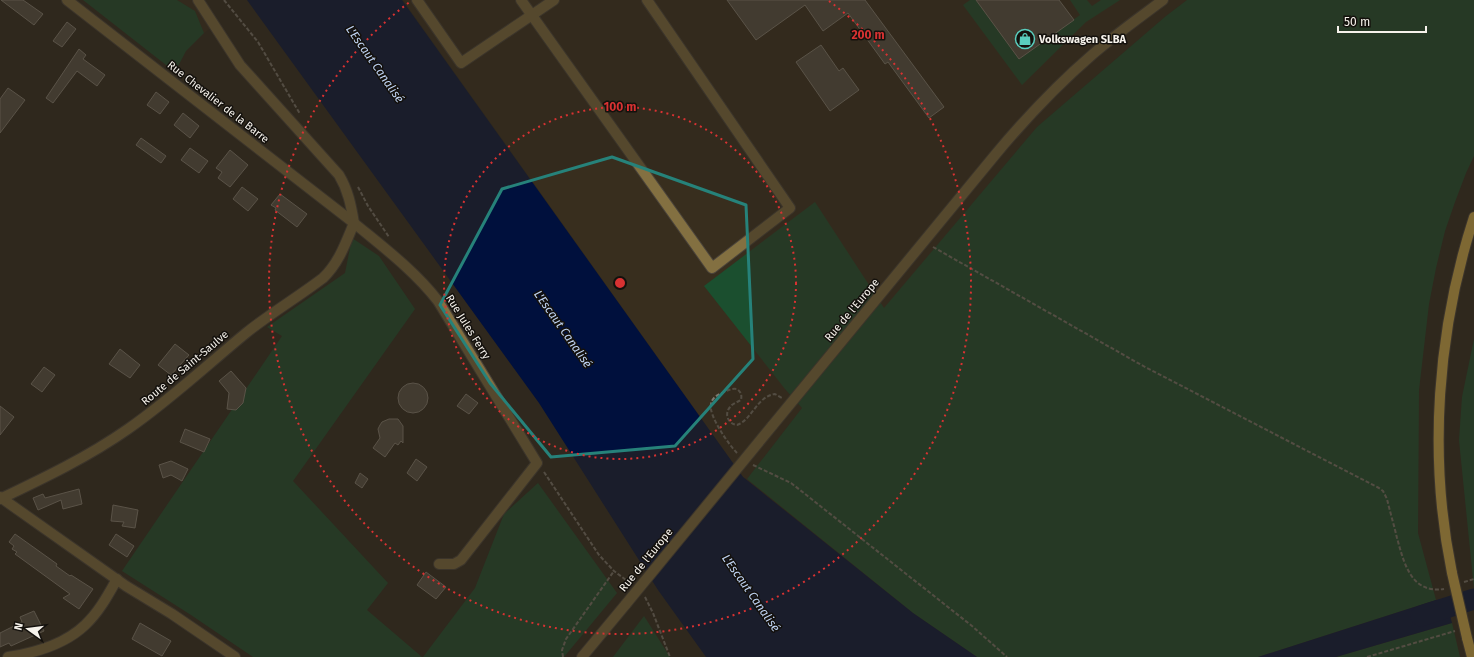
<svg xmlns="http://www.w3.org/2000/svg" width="1474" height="657" font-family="'Fira Sans',sans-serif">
  <rect width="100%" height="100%" fill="#2f281e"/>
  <g fill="#382e1e">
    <path d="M 177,0 L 203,0 L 218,22 L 204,33 L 195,11 Z"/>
    <path d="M 403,0 L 1187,0 L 1166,16 L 1037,127 L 884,309 L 785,389 L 802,408 L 747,479 L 743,477 Z"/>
  </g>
  <g fill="#1b4f2f">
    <path d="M 83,0 L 177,0 L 195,11 L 204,33 L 186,51 L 175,72 Z"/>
    <path d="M 970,0 L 976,0 L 1019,59 L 1080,15 L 1070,0 L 1087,0 L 1092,6 L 1101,0 L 1120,0 L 1086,22 L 1022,85 L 963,5 Z"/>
    <path d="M 1187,0 L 1474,0 L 1474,156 L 1466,173 L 1455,202 L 1445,231 L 1436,268 L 1429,304 L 1419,390 L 1418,533 L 1436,600 L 1258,657 L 977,657 L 913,613 L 747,479 L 802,408 L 785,389 L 704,286 L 815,202 L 884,308 L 1037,127 L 1166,16 Z"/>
    <path d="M 352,238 L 379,256 L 415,309 L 293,481 L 388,583 L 367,610 L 422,657 L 253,657 L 191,615 L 122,571 L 282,336 L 267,327 L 345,273 Z"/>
    <path d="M 1474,339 L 1474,589 L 1459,440 L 1462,397 Z"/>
    <path d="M 538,483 L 617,593 L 564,657 L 423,657 L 475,588 L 504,514 Z"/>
    <path d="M 644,616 L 670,657 L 613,657 Z"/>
    <path d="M 1452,623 L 1460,657 L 1336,657 Z"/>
  </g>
  <g fill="#00103d">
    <path d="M 247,0 L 402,0 L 743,477 L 913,613 L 977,657 L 706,657 L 658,590 L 539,403 Z"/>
    <path d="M 1446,599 L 1452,623 L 1336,657 L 1258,657 L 1436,600 Z"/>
  </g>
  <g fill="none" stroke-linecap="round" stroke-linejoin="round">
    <path stroke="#00103d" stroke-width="21" d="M 1421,616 L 1474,599"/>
  </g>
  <g fill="#5a5348" stroke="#8d867a">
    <path d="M 1,0 L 23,0 L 43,14 L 34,25 Z"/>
    <path d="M 727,0 L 865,0 L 944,107 L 929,118 L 888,62 L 885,64 L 848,13 L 823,31 L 805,5 L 756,40 Z"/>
    <path d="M 976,0 L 1059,0 L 1074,20 L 1019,59 Z"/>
    <path d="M 67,22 L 76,29 L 62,47 L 53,41 Z"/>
    <path d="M 821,45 L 839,71 L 843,68 L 859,90 L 830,111 L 796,62 Z"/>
    <path d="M 79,49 L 86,55 L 83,59 L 105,75 L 97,86 L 77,71 L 53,103 L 46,98 Z"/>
    <path d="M 8,88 L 25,100 L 0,133 L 0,99 Z"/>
    <path d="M 156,92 L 169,102 L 160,114 L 147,105 Z"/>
    <path d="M 183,113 L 199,126 L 190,138 L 174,125 Z"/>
    <path d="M 141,138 L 166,156 L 161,163 L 136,145 Z"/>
    <path d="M 190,148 L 208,161 L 199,173 L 181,160 Z"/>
    <path d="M 230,150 L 248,165 L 230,187 L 218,178 L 222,172 L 216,168 Z"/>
    <path d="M 242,187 L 258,199 L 248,211 L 233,199 Z"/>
    <path d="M 280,194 L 307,214 L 297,227 L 275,210 L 276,208 L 271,205 Z"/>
    <path d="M 175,344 L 189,355 L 171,375 L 158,365 Z"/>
    <path d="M 120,349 L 140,365 L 130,378 L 109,364 Z"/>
    <path d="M 44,367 L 55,375 L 42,392 L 31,384 Z"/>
    <path d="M 231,371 L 246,388 L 243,403 L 236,410 L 227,409 L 229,393 L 219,381 Z"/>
    <circle cx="413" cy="398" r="15"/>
    <path d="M 466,394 L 478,403 L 469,414 L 457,406 Z"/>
    <path d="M 0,406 L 14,417 L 0,435 Z"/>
    <path d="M 389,419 L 398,419 L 403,426 L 403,443 L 401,441 L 398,445 L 395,443 L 385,457 L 373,448 L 380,438 L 378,429 L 380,425 L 382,422 Z"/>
    <path d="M 185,429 L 210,439 L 204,452 L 180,442 Z"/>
    <path d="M 416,459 L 427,467 L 417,481 L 407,473 Z"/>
    <path d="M 171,461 L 188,469 L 182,481 L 171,475 L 163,478 L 159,465 Z"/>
    <path d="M 360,473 L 368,479 L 362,488 L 355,483 Z"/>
    <path d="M 79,489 L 82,504 L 63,509 L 61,500 L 38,510 L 33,498 L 43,494 L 45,498 Z"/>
    <path d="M 113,505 L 138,510 L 135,528 L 122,526 L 124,522 L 111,521 Z"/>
    <path d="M 15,534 L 57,564 L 56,566 L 70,576 L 71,575 L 93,589 L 79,609 L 63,598 L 70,594 L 15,554 L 17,552 L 12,549 L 14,546 L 9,542 Z"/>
    <path d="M 116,534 L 134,546 L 127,557 L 109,545 Z"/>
    <path d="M 426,572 L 446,587 L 436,599 L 417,585 Z"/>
    <path d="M 34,611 L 44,631 L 11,646 L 9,643 L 0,647 L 0,633 L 22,622 L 20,617 Z"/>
    <path d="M 140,623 L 171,641 L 162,656 L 132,639 Z"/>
  </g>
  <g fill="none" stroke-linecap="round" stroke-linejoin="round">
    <g stroke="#4b443b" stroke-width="12">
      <g id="minor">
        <path d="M 67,0 L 354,223 C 383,247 415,271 438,301 L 537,463 L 461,560 L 454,564 L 439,564"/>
        <path d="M 198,0 L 240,65 L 339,175 C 348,190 351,205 354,223"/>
        <path d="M 417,0 L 461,63 L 554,0"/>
        <path d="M 521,0 L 712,268 L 790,208 L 647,0"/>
        <path d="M 772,426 L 995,155 C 1025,119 1057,85 1093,54 C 1115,35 1139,18 1163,0"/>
        <path d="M 0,497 L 126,586 L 172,614 L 235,657"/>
        <path d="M 0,499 C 44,478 88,457 128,429 C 170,400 207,365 246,333 C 271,313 298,297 323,278 C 339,263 346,242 354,223"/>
        <path d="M 8,657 C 34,653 65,644 85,625 C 99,612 108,595 117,579"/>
        <path d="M 582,657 L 626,604"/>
      </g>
    </g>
    <g stroke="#4b443b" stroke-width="12">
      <g id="major">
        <path d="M 1452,573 C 1428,456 1437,331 1474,217"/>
        <path d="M 1467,638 L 1472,657"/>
      </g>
    </g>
    <g stroke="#7e7970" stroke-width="2" stroke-dasharray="4 2" stroke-linecap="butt">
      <path d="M 224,0 L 258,42 L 300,114"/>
      <path d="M 358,187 L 368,206 L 389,237"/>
      <path d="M 933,247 L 1145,367 L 1379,488 L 1383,491 L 1387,499 C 1390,512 1394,525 1397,538 C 1404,563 1411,594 1444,589"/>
      <path d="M 737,453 C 729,445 708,415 711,404 C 712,398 717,395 722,393 C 727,391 731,388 737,389 C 741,392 742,395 741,400 C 737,402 732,404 730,407 C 724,414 728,424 737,425 C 752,420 757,396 775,394 L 782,398"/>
      <path d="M 753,465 L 791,483 L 800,490 L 972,626 L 1007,657"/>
      <path d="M 544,472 L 599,555 L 614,571 L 630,583"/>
      <path d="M 1464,582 L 1474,579"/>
      <path d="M 645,597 L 653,613 L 670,657"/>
      <path d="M 563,657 L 562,650 L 566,639 L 614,571"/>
      <path d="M 1367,657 L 1455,631"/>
    </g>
    <use href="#minor" stroke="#837041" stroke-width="10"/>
    <use href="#major" stroke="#deb54e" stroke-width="10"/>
    <g stroke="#4b443b" stroke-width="12" stroke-linecap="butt">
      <path id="minor-bridge" d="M 626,604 L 772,426"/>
    </g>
    <g stroke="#4b443b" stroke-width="12" stroke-linecap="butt">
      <path id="major-bridge" d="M 1452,573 L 1467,638"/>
    </g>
    <use href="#minor-bridge" stroke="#837041" stroke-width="10"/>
    <use href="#major-bridge" stroke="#deb54e" stroke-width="10"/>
  </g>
  <path d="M0 0H1474V657H0ZM 612,157 L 746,205 L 753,359 L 675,446 L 551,457 L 490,383 L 440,305 L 502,189 Z" fill="#2f281e" fill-opacity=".55" fill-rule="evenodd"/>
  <path fill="none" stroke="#26827a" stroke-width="3" stroke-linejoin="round" d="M 612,157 L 746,205 L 753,359 L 675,446 L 551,457 L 490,383 L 440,305 L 502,189 Z"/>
  <g fill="none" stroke="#d83232" stroke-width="2" stroke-dasharray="2 4">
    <circle cx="620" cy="283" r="176"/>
    <path d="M829 1A351 351 0 1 1 411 1"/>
  </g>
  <defs>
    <g id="shop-ring" transform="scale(1)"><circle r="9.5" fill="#14110d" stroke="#59cebe" stroke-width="1.5"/><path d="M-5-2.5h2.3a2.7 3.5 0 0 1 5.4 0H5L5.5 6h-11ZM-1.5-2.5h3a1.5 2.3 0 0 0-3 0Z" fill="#59cebe"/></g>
  </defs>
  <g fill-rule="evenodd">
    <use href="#shop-ring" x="1025" y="39"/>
  </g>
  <g text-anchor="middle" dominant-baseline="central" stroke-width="3" stroke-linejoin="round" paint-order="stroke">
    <g font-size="11" font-weight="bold" fill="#f6f2eb" stroke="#14110d" text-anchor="start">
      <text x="1039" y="39">Volkswagen SLBA</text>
    </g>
    <g font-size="11" fill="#f6f2eb" stroke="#14110d">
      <text transform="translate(218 102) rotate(38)">Rue Chevalier de la Barre</text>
      <text transform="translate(852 310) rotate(-50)">Rue de l'Europe</text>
      <text transform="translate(468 327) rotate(58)">Rue Jules Ferry</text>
      <text transform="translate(185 368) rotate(-40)">Route de Saint-Saulve</text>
      <text transform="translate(646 560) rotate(-51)">Rue de l'Europe</text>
    </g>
    <g font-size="12" font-style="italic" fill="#c0d4f4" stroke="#14110d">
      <text transform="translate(375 64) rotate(55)">L'Escaut Canalisé</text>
      <text transform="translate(563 329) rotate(55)">L'Escaut Canalisé</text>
      <text transform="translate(751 593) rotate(55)">L'Escaut Canalisé</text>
    </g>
  </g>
  <circle cx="620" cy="283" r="6" fill="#d83232" stroke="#14110d" stroke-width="2"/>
  <g font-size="12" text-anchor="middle" font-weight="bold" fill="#d83232" stroke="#14110d" stroke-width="3" stroke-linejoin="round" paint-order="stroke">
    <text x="868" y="39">200 m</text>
    <text x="620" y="111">100 m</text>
  </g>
  <g transform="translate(28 629) rotate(284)" stroke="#14110d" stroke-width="3" paint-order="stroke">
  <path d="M0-3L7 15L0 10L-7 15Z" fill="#f6f2eb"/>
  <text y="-6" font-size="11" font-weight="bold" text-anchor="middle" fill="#f6f2eb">N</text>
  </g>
  <path d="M1338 26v6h88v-6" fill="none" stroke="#f6f2eb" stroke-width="2"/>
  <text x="1344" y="26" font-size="12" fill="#f6f2eb" stroke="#14110d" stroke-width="3" paint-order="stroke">50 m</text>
</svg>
